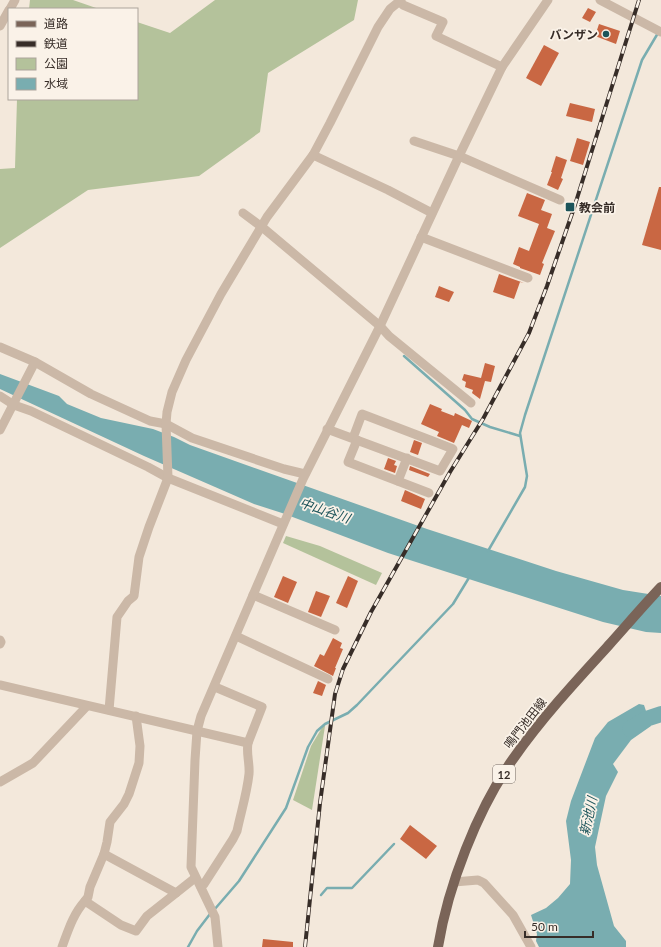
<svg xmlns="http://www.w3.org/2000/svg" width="661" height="947" font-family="Lato,'Noto Sans JP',sans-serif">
  <rect width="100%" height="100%" fill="#f3e8db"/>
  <g fill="#b4c29b">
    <path d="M 30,0 L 73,0 L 99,9 L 29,9 Z"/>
    <path d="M 215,0 L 358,0 L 354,20 L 268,73 L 260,132 L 199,176 L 88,190 L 0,248 L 0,169 L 15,168 L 17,99 L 137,99 L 137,22 L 170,33 Z"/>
    <path d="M 286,536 L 320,546 L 382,573 L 376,585 L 283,543 Z"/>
    <path d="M 323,726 L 325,726 L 312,810 L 293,800 L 311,746 Z"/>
  </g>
  <g fill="#79adb0">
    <path d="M 0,374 L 59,396 L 67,404 L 101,418 L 153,429 L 174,437 L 190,445 L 427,529 L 556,571 L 623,590 L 661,596 L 661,633 L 646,632 L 603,622 L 388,553 L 282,513 L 254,504 L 144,456 L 0,389 Z"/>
    <path d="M 639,704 L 644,705 L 651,726 L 631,740 L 613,764 L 618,772 L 606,796 L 595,847 L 597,865 L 614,926 L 626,941 L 626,947 L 539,947 L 536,941 L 537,934 L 531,915 L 546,908 L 558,898 L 570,884 L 571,860 L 566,821 L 571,801 L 595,738 L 608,722 Z"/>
  </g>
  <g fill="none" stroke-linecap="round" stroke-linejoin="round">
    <g stroke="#79adb0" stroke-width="2.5">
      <path d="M 404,356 L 465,410 L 472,419 L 490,427 L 520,436"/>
      <path d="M 488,551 L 525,487 L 527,476 L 520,433 L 525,415 L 642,60 L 658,33"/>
      <path d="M 321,895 L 327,888 L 352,888 L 394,844"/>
      <path d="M 214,910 L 239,881 L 286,808 L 308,747 L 317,731 L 325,724 L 348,713 L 357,705 L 453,604 L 470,576"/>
      <path d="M 188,947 L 197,931 L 210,914"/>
    </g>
    <path stroke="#79adb0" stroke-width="16" d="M 630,729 L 646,719 L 661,714"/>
  </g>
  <g fill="#c96743">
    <path d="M 588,8 L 596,12 L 590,22 L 582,18 Z"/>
    <path d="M 599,24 L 620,31 L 616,44 L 595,36 Z"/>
    <path d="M 544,45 L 559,53 L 541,86 L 526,78 Z"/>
    <path d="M 570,103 L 595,109 L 592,122 L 566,116 Z"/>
    <path d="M 577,138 L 590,142 L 583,165 L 570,161 Z"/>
    <path d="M 556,156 L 567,160 L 561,178 L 563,179 L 558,190 L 547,185 L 552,172 L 551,172 Z"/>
    <path d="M 659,187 L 661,187 L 661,250 L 642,245 Z"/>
    <path d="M 527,193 L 545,200 L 541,210 L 552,214 L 547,228 L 555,231 L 542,263 L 544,264 L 540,275 L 520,268 L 520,267 L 513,264 L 519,247 L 529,251 L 539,224 L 518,216 Z"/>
    <path d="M 499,274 L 524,283 L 520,282 L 514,299 L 493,292 Z"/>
    <path d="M 439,286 L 454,292 L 449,302 L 435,297 Z"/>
    <path d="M 485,363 L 495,366 L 491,382 L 485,381 L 480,399 L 472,393 L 473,390 L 465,387 L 466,382 L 462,380 L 464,374 L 481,378 Z"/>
    <path d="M 430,404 L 442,409 L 441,411 L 454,416 L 455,413 L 472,421 L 469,428 L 462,425 L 454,443 L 437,436 L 439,432 L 421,424 Z"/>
    <path d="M 414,440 L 422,443 L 418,455 L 410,452 Z"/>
    <path d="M 388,458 L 396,461 L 394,465 L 397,466 L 395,473 L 384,469 Z"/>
    <path d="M 410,466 L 430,474 L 428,477 L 409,470 Z"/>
    <path d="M 405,490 L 425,499 L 421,509 L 401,501 Z"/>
    <path d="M 283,576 L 297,582 L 288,603 L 274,597 Z"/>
    <path d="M 348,576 L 358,581 L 347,608 L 336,603 Z"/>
    <path d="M 316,591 L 330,596 L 321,617 L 308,612 Z"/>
    <path d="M 333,638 L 342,643 L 340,648 L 343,649 L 335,668 L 336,668 L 333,676 L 314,666 L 320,654 L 324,656 Z"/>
    <path d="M 318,681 L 326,685 L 322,696 L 313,693 Z"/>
    <path d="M 410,825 L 437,846 L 426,859 L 400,839 Z"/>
    <path d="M 263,939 L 293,942 L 293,947 L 262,947 Z"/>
  </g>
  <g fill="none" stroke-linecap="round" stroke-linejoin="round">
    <g stroke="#cbb8a7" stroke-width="9">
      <path d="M 600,0 L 661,32"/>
      <path d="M 400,1 L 403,5 L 443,22 L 436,36 L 502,67"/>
      <path d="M 10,9 L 15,0"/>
      <path d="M 0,26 L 9,10"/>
      <path d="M 414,141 L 459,156 L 560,200"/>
      <path d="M 313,155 L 388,190 L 432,213"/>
      <path d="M 243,213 L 262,227 L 380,326 L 389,336 L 471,403"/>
      <path d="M 421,237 L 528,278"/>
      <path d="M 0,347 L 35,362 L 91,394 L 150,421 L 166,424 L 192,438 L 284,469 L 305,474"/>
      <path d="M 0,396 L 14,405 L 31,411 L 148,467 L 168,478 L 283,524"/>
      <path d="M 327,429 L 440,471 L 453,449 L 430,440 L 362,414 L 353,438"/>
      <path d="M 0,430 L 35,362"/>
      <path d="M 357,440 L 348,462 L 429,493"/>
      <path d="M 398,481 L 407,458"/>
      <path d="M 253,595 L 335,630"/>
      <path d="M 236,636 L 328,679"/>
      <path d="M 0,640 L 1,642 L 0,644"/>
      <path d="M 0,685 L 248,743"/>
      <path d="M 109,710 L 117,617 L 128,601 L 134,596 L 139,557 L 149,527 L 168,478 L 166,424 L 167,412 L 172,392 L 186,360 L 221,294 L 267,217 L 313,155 L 330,123 L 378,27 L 390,9 L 401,0"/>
      <path d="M 0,782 L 33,763 L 87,706"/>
      <path d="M 104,854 L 107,842 L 110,822 L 124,804 L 129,794 L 139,763 L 140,746 L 136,716"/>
      <path d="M 454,882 L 478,880 L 484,883 L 513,915 L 531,947"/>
      <path d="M 201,887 L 204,884 L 233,839 L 237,831 C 241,812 247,793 249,774 C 250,764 246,753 248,743 L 262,707 L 215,687"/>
      <path d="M 85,901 L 88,897 L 90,887 L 104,854 L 176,893"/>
      <path d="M 62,947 C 68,931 73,914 85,901 L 121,925 L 136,931 L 147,916 L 195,878"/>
      <path d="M 218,947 L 215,917 L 191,867 L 195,760 L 197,731 L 201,716 L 303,479 L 380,326 L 459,156 L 502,67 L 548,0"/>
    </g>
    <path stroke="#7a6458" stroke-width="10" d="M 438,947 C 448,886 477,810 513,759 C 541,719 575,682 608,646 C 626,626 643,606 661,587"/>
    <g stroke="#372d28" stroke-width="4">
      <path id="rail" d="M 305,947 L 320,803 L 335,694 L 343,669 L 371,612 L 450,472 L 483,419 L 529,333 L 547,286 L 574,208 L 639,0"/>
    </g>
    <use href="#rail" stroke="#faf2e8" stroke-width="2.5" stroke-dasharray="8" stroke-linecap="butt"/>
  </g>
  <g fill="#1c545a" stroke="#faf2e8" stroke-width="1.5">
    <circle cx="606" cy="34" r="4"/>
    <rect x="565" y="202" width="10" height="10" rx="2"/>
  </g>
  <g text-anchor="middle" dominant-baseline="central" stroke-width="3.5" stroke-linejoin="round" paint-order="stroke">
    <rect fill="#faf2e8" stroke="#726862" stroke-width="1" x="493" y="765" width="22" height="18" rx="3"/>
    <g font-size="11" font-weight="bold" fill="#372d28">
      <text x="504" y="774">12</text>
    </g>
    <g font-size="12" font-weight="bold" fill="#372d28" stroke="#faf2e8" text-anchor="end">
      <text x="598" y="34">バンザン</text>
      <text x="579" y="207" text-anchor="start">教会前</text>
    </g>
    <g font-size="12" fill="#372d28" stroke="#faf2e8">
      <text transform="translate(525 723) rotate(-52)">鳴門池田線</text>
    </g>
    <g font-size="13" font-style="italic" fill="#1c545a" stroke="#faf2e8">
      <text transform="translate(325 510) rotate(19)">中山谷川</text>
      <text transform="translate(588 816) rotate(-78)">新池川</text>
    </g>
  </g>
  <rect x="8" y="8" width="130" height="92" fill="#faf2e8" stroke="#aca39b"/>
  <rect x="16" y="21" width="20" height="6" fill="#7a6458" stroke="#aca39b"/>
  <text x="44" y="28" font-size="12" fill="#372d28">道路</text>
  <rect x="16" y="41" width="20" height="6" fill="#372d28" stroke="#aca39b"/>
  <text x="44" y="48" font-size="12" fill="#372d28">鉄道</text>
  <rect x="16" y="58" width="20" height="12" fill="#b4c29b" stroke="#aca39b"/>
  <text x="44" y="68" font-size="12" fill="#372d28">公園</text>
  <rect x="16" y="78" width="20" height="12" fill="#79adb0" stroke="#aca39b"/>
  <text x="44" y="88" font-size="12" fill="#372d28">水域</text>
  <path d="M525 931v6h68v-6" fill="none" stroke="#372d28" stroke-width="2"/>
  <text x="531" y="931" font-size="12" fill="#372d28" stroke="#faf2e8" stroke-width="3" paint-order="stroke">50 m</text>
</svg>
